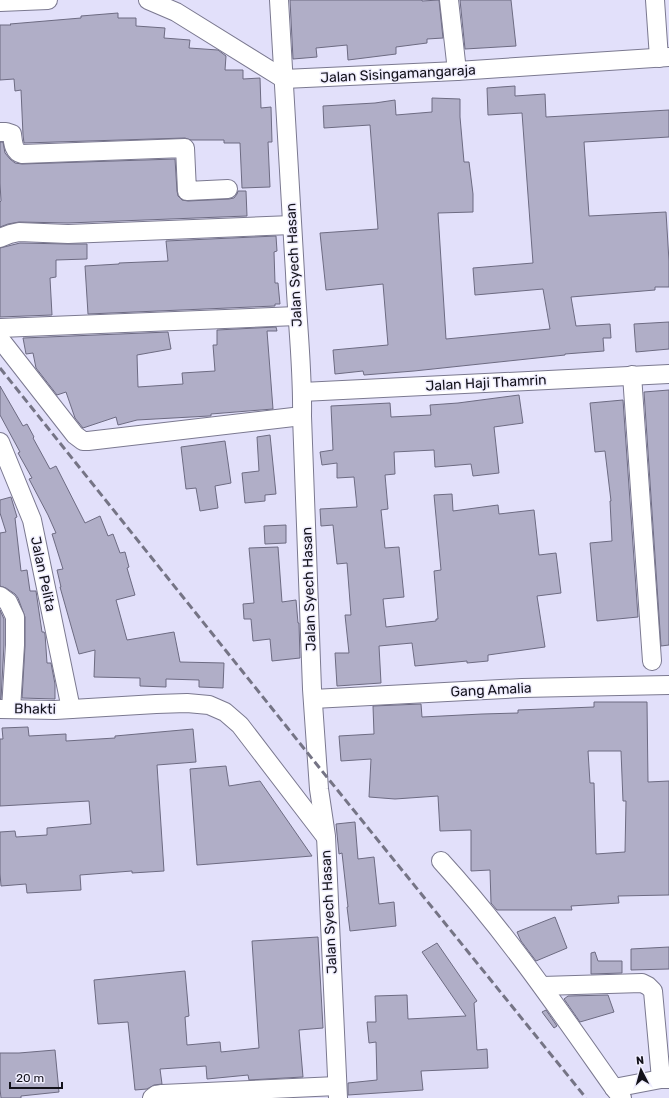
<svg xmlns="http://www.w3.org/2000/svg" width="669" height="1098" font-family="Rubik,sans-serif">
  <rect width="100%" height="100%" fill="#e2e0fa"/>
  <g fill="#b0aec7" stroke="#6d6b82" fill-rule="evenodd">
    <path d="M 290,0 L 422,0 L 422,1 L 439,0 L 443,38 L 427,39 L 427,43 L 396,47 L 396,54 L 348,60 L 347,45 L 316,48 L 317,57 L 293,59 Z"/>
    <path d="M 460,0 L 511,0 L 516,46 L 465,49 Z"/>
    <path d="M 118,13 L 118,18 L 136,18 L 136,26 L 165,28 L 164,38 L 190,40 L 189,48 L 218,50 L 226,56 L 225,70 L 243,70 L 243,79 L 260,78 L 261,108 L 271,107 L 272,142 L 268,142 L 270,187 L 242,188 L 240,143 L 224,143 L 224,140 L 191,140 L 185,138 L 24,143 L 23,135 L 21,90 L 15,91 L 14,79 L 0,80 L 0,25 L 11,25 L 10,24 L 81,18 L 81,16 Z"/>
    <path d="M 515,86 L 515,96 L 545,94 L 546,117 L 669,110 L 669,137 L 584,142 L 589,216 L 666,212 L 669,261 L 669,287 L 655,287 L 655,290 L 571,297 L 576,326 L 610,324 L 611,338 L 603,338 L 604,351 L 565,354 L 565,355 L 414,371 L 364,375 L 363,371 L 335,374 L 333,350 L 388,345 L 383,284 L 326,290 L 320,233 L 378,229 L 370,125 L 324,128 L 323,106 L 375,103 L 395,100 L 396,115 L 432,112 L 432,98 L 460,99 L 460,117 L 464,162 L 469,162 L 473,194 L 473,212 L 438,213 L 446,339 L 550,329 L 543,289 L 475,295 L 473,268 L 533,263 L 522,113 L 488,115 L 487,88 Z"/>
    <path d="M 0,142 L 3,142 L 5,153 L 10,159 L 15,163 L 22,164 L 175,159 L 177,191 L 178,196 L 182,200 L 188,201 L 229,199 L 234,198 L 237,194 L 238,191 L 246,191 L 247,216 L 68,223 L 19,222 L 8,224 L 0,227 L 0,202 L 1,201 L 0,183 Z"/>
    <path d="M 276,236 L 277,251 L 274,252 L 275,283 L 278,283 L 280,304 L 275,304 L 275,306 L 88,314 L 85,266 L 119,264 L 119,263 L 168,261 L 166,241 Z"/>
    <path d="M 20,243 L 68,244 L 87,244 L 87,259 L 56,260 L 56,277 L 50,278 L 52,315 L 0,317 L 0,248 Z"/>
    <path d="M 669,322 L 669,349 L 636,352 L 634,324 Z"/>
    <path d="M 276,327 L 277,331 L 267,331 L 273,409 L 211,414 L 211,416 L 209,416 L 137,420 L 118,425 L 116,417 L 83,428 L 75,418 L 66,392 L 57,395 L 36,368 L 33,353 L 26,354 L 23,338 L 168,332 L 171,349 L 137,355 L 138,387 L 183,384 L 182,373 L 215,371 L 213,345 L 217,345 L 217,330 Z"/>
    <path d="M 0,386 L 23,426 L 27,424 L 34,437 L 33,438 L 50,469 L 56,466 L 85,523 L 100,516 L 108,536 L 113,534 L 120,553 L 125,552 L 129,567 L 127,568 L 135,595 L 116,600 L 127,640 L 174,632 L 180,662 L 224,663 L 223,688 L 199,687 L 199,680 L 166,679 L 166,687 L 140,686 L 140,678 L 94,677 L 95,650 L 79,654 L 60,587 L 61,587 L 57,570 L 63,569 L 52,534 L 56,533 L 48,515 L 29,479 L 32,478 L 18,453 L 20,452 L 0,415 Z"/>
    <path d="M 669,390 L 669,645 L 661,646 L 644,392 Z"/>
    <path d="M 519,395 L 523,423 L 494,427 L 499,473 L 473,476 L 471,464 L 435,467 L 434,450 L 394,452 L 395,474 L 385,475 L 388,509 L 381,510 L 385,548 L 399,547 L 404,597 L 383,599 L 386,627 L 436,621 L 436,619 L 438,619 L 434,571 L 441,570 L 434,495 L 452,494 L 453,511 L 498,505 L 499,514 L 534,510 L 539,555 L 556,553 L 561,593 L 537,596 L 545,647 L 488,655 L 488,661 L 467,663 L 467,661 L 415,666 L 412,643 L 379,646 L 381,683 L 337,686 L 335,653 L 349,653 L 345,615 L 351,615 L 347,563 L 337,564 L 333,525 L 321,526 L 320,509 L 357,507 L 354,477 L 337,478 L 337,463 L 322,465 L 320,452 L 333,450 L 331,406 L 390,403 L 391,417 L 431,415 L 430,405 L 458,403 Z"/>
    <path d="M 623,400 L 638,617 L 597,621 L 590,543 L 612,541 L 610,501 L 611,501 L 605,451 L 595,452 L 590,403 Z"/>
    <path d="M 270,435 L 276,494 L 265,495 L 265,501 L 245,503 L 242,473 L 259,471 L 257,437 Z"/>
    <path d="M 225,441 L 231,483 L 215,486 L 218,508 L 200,511 L 196,488 L 186,489 L 181,447 Z"/>
    <path d="M 11,497 L 17,517 L 15,518 L 21,571 L 27,570 L 30,591 L 36,591 L 42,632 L 44,632 L 45,634 L 47,663 L 51,663 L 55,684 L 55,699 L 22,698 L 25,646 L 25,617 L 18,598 L 15,594 L 6,588 L 0,586 L 0,533 L 6,532 L 0,513 L 0,500 Z"/>
    <path d="M 286,525 L 286,543 L 265,544 L 264,526 Z"/>
    <path d="M 278,547 L 282,602 L 296,600 L 298,623 L 299,623 L 300,658 L 272,661 L 270,639 L 253,641 L 251,619 L 244,619 L 243,604 L 254,603 L 249,548 Z"/>
    <path d="M 0,610 L 4,619 L 4,645 L 1,699 L 0,699 Z"/>
    <path d="M 594,702 L 647,702 L 648,782 L 669,781 L 669,895 L 618,896 L 619,903 L 571,906 L 572,910 L 497,910 L 491,903 L 490,870 L 471,871 L 471,830 L 440,831 L 438,796 L 395,799 L 369,797 L 371,759 L 341,761 L 339,736 L 374,734 L 373,706 L 421,704 L 422,717 L 482,714 L 518,713 L 518,710 L 594,707 ZM 588,751 L 621,751 L 623,801 L 626,801 L 625,852 L 596,854 L 594,783 L 590,783 Z"/>
    <path d="M 28,727 L 29,736 L 66,734 L 66,741 L 115,738 L 115,736 L 193,729 L 196,762 L 157,765 L 164,871 L 132,873 L 132,871 L 80,875 L 81,890 L 27,893 L 26,884 L 1,886 L 0,873 L 0,832 L 15,831 L 16,837 L 47,835 L 47,828 L 91,824 L 89,801 L 0,806 L 0,739 L 3,739 L 2,728 Z"/>
    <path d="M 226,766 L 229,786 L 260,781 L 312,856 L 197,865 L 190,769 Z"/>
    <path d="M 355,822 L 358,859 L 374,857 L 379,904 L 394,902 L 396,926 L 350,931 L 347,907 L 348,907 L 342,853 L 339,854 L 336,824 Z"/>
    <path d="M 555,917 L 567,948 L 536,961 L 521,941 L 517,932 Z"/>
    <path d="M 318,937 L 323,1028 L 299,1030 L 303,1077 L 249,1080 L 248,1075 L 207,1079 L 206,1066 L 160,1069 L 162,1084 L 154,1085 L 147,1089 L 135,1090 L 128,1022 L 98,1024 L 94,980 L 185,971 L 189,1016 L 185,1017 L 187,1045 L 220,1042 L 221,1052 L 259,1048 L 252,941 Z"/>
    <path d="M 437,943 L 477,1001 L 474,1003 L 477,1050 L 487,1049 L 488,1068 L 421,1071 L 423,1090 L 348,1095 L 348,1083 L 377,1080 L 376,1042 L 369,1043 L 367,1022 L 376,1022 L 375,996 L 407,995 L 408,1019 L 466,1016 L 422,952 Z"/>
    <path d="M 669,947 L 669,969 L 631,970 L 631,949 Z"/>
    <path d="M 595,952 L 598,961 L 622,961 L 622,973 L 591,974 L 591,953 Z"/>
    <path d="M 608,995 L 614,1012 L 580,1022 L 564,999 L 568,996 Z"/>
    <path d="M 546,1010 L 557,1026 L 554,1028 L 542,1012 Z"/>
    <path d="M 55,1050 L 59,1092 L 21,1096 L 21,1098 L 1,1098 L 0,1089 L 0,1053 L 19,1053 Z"/>
  </g>
  <g fill="none" stroke-linecap="round" stroke-linejoin="round">
    <g stroke="#7b7990" stroke-width="20">
      <g id="minor">
        <path d="M 148,0 L 176,12 L 284,79 L 457,71 L 669,57"/>
        <path d="M 279,0 C 285,91 290,182 295,273 C 297,321 303,368 302,416 L 312,689 L 319,789 L 326,836 L 338,1098"/>
        <path d="M 449,0 L 457,71"/>
        <path d="M 655,0 L 659,58"/>
        <path d="M 0,2 L 48,0"/>
        <path d="M 0,132 L 6,132 L 12,134 C 13,141 13,152 22,154 L 185,148 L 187,191 L 228,189"/>
        <path d="M 0,238 L 10,234 L 19,232 L 68,234 L 292,225"/>
        <path d="M 0,328 L 297,316"/>
        <path d="M 0,339 L 75,435 L 83,441 L 88,441 L 302,416"/>
        <path d="M 632,375 L 652,661"/>
        <path d="M 302,392 L 669,374"/>
        <path d="M 0,442 L 32,520 L 71,709"/>
        <path d="M 0,596 L 8,602 L 15,617 L 15,645 L 11,709"/>
        <path d="M 313,699 L 522,688 L 669,685"/>
        <path d="M 0,709 L 55,710 L 156,704 L 187,703 L 209,705 L 225,712 L 240,725 L 325,836"/>
        <path d="M 441,861 C 505,931 559,1010 614,1088 L 622,1098"/>
        <path d="M 542,986 L 642,983 L 648,986 L 653,991 L 661,1079"/>
        <path d="M 614,1088 L 661,1079 L 669,1079"/>
        <path d="M 152,1098 L 156,1095 L 162,1094 L 337,1086"/>
      </g>
    </g>
    <use href="#minor" stroke="#fff" stroke-width="18"/>
    <path stroke="#757485" stroke-width="3" stroke-dasharray="8 4" stroke-linecap="butt" d="M 0,368 L 318,766 L 586,1098"/>
  </g>
  <g text-anchor="middle" dominant-baseline="central" stroke-width="3" stroke-linejoin="round" paint-order="stroke">
    <g font-size="14" fill="#13121b" stroke="#f0eefe">
      <text transform="translate(398 74) rotate(-3)">Jalan Sisingamangaraja</text>
      <text transform="translate(294 265) rotate(-93)">Jalan Syech Hasan</text>
      <text transform="translate(486 383) rotate(-3)">Jalan Haji Thamrin</text>
      <text transform="translate(43 574) rotate(78)">Jalan Pelita</text>
      <text transform="translate(309 589) rotate(-92)">Jalan Syech Hasan</text>
      <text transform="translate(491 690) rotate(-3)">Gang Amalia</text>
      <text transform="translate(35 709) rotate(1)">Bhakti</text>
      <text transform="translate(329 912) rotate(-93)">Jalan Syech Hasan</text>
    </g>
  </g>
  <g transform="translate(641 1070) rotate(354)" stroke="#f0eefe" stroke-width="3" paint-order="stroke">
  <path d="M0-3L7 15L0 10L-7 15Z" fill="#13121b"/>
  <text y="-6" font-size="11" font-weight="bold" text-anchor="middle" fill="#13121b">N</text>
  </g>
  <path d="M10 1082v6h52v-6" fill="none" stroke="#13121b" stroke-width="2"/>
  <text x="16" y="1082" font-size="12" fill="#13121b" stroke="#f0eefe" stroke-width="3" paint-order="stroke">20 m</text>
</svg>
